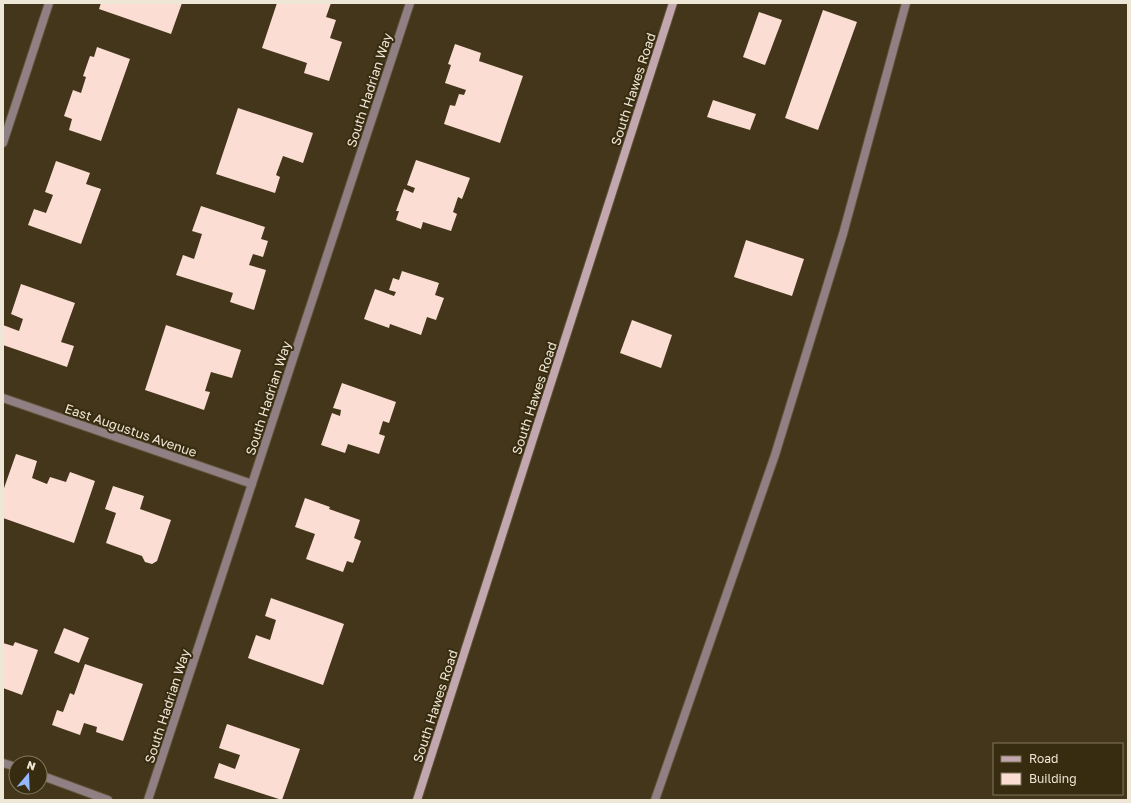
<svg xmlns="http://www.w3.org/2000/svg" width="1131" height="803" font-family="'Golos Text',sans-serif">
  <rect width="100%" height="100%" fill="#43361a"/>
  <g fill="#fbddd4">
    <path d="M 101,3 L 182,3 L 171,34 L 99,9 Z"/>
    <path d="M 277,3 L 331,3 L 326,17 L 336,20 L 330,38 L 342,42 L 329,81 L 304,73 L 307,63 L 262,48 Z"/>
    <path d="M 823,10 L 857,22 L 818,130 L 785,118 Z"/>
    <path d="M 759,12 L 782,20 L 765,65 L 743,57 Z"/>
    <path d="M 455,44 L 481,53 L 479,61 L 523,76 L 500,143 L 444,124 L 450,105 L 455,106 L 459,94 L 464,95 L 466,90 L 445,83 L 451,65 L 448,64 Z"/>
    <path d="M 97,47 L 130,59 L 101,141 L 69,130 L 72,119 L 64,116 L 73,90 L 81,93 L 86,77 L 83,76 L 90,56 L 94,57 Z"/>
    <path d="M 713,100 L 756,114 L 750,130 L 707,117 Z"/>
    <path d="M 238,108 L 313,133 L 303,163 L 283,156 L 276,175 L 280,177 L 275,193 L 216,174 Z"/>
    <path d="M 416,160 L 470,178 L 462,199 L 458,197 L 453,212 L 457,214 L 451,231 L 423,222 L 421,229 L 396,220 L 399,211 L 396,211 L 404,189 L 413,193 L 415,188 L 407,185 Z"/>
    <path d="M 56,161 L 90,173 L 86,184 L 101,189 L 81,244 L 28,225 L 34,209 L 46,213 L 53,195 L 45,192 Z"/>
    <path d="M 201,206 L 265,227 L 261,239 L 268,241 L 263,257 L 253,254 L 249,265 L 266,270 L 254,310 L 230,302 L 233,293 L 176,275 L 183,255 L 194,259 L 202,234 L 192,231 Z"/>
    <path d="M 746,240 L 804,259 L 792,296 L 734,277 Z"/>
    <path d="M 402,271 L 439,283 L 435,295 L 444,298 L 436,320 L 427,317 L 421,335 L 390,324 L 389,328 L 364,319 L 375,289 L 394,296 L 396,292 L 389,290 L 393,278 L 399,280 Z"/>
    <path d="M 21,284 L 75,303 L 61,342 L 74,346 L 67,367 L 3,345 L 3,325 L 19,331 L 23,319 L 11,314 Z"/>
    <path d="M 632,320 L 672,335 L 661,368 L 620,353 Z"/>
    <path d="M 166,325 L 241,350 L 232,378 L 211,372 L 205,391 L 210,392 L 204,410 L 145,390 Z"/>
    <path d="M 342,383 L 396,402 L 389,423 L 383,421 L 379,434 L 385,436 L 379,454 L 348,444 L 345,453 L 321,445 L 332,413 L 340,416 L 341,410 L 333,408 Z"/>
    <path d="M 16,454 L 37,461 L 32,478 L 47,484 L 50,477 L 66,482 L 70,472 L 95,481 L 74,543 L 3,518 L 3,491 Z"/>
    <path d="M 113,486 L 144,496 L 140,509 L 171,520 L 157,561 L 152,564 L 145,562 L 142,556 L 106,543 L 116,513 L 105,509 Z"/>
    <path d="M 305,498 L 330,507 L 329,509 L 360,520 L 354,538 L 361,541 L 353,563 L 347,561 L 343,572 L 306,559 L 315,534 L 295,527 Z"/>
    <path d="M 271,598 L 344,624 L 323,685 L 248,658 L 256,635 L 270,640 L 276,620 L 265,616 Z"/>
    <path d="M 64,628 L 89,638 L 79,663 L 54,653 Z"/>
    <path d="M 15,642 L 38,650 L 22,695 L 3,688 L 3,643 L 13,646 Z"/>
    <path d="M 85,664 L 143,684 L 123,741 L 96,732 L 97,727 L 84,723 L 80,735 L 52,725 L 57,710 L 63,712 L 70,693 L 74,695 Z"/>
    <path d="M 227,724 L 300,749 L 282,800 L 214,778 L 219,763 L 235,769 L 240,755 L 219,748 Z"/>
  </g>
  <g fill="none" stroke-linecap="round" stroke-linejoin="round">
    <g stroke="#5e5238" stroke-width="10">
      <path id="lane" d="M 655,800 L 775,455 L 843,234 L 906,3"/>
    </g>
    <g stroke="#5e5238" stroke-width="10">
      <g id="street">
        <path d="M 3,143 L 49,3"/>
        <path d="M 3,398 L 252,484"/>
        <path d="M 3,763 L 16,767"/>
        <path d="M 40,775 L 108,800"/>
        <path d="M 148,800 L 410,3"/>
      </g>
    </g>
    <g stroke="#5e5238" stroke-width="10">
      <path id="secondary" d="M 417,800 L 673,3"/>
    </g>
    <use href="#lane" stroke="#908084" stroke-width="8"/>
    <use href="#street" stroke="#908084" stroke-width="8"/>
    <use href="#secondary" stroke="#c2a8ae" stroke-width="8"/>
  </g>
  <g text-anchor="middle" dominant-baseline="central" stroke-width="4" stroke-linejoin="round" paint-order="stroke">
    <g font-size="13" fill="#eee6d6" stroke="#382c10">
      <text transform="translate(633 89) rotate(-72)">South Hawes Road</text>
      <text transform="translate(369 90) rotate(-72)">South Hadrian Way</text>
      <text transform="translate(268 398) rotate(-72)">South Hadrian Way</text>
      <text transform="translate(534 398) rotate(-72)">South Hawes Road</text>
      <text transform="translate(131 430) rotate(19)">East Augustus Avenue</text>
      <text transform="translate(167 706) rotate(-72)">South Hadrian Way</text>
      <text transform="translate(435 706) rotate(-72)">South Hawes Road</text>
    </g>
  </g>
  <rect width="1131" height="803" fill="none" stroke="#eee6d6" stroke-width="8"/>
  <rect x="993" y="743" width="130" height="52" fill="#382c10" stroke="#81765f"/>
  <rect x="1001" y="756" width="20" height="6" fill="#c2a8ae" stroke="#81765f"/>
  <text x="1029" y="763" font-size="12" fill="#eee6d6">Road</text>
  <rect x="1001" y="773" width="20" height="12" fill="#fbddd4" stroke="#81765f"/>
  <text x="1029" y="783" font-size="12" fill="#eee6d6">Building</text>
  <g transform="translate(28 775) rotate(19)"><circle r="19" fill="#382c10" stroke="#81765f"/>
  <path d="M0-3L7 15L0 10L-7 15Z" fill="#94b7fd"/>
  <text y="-6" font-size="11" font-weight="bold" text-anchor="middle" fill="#eee6d6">N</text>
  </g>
</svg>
